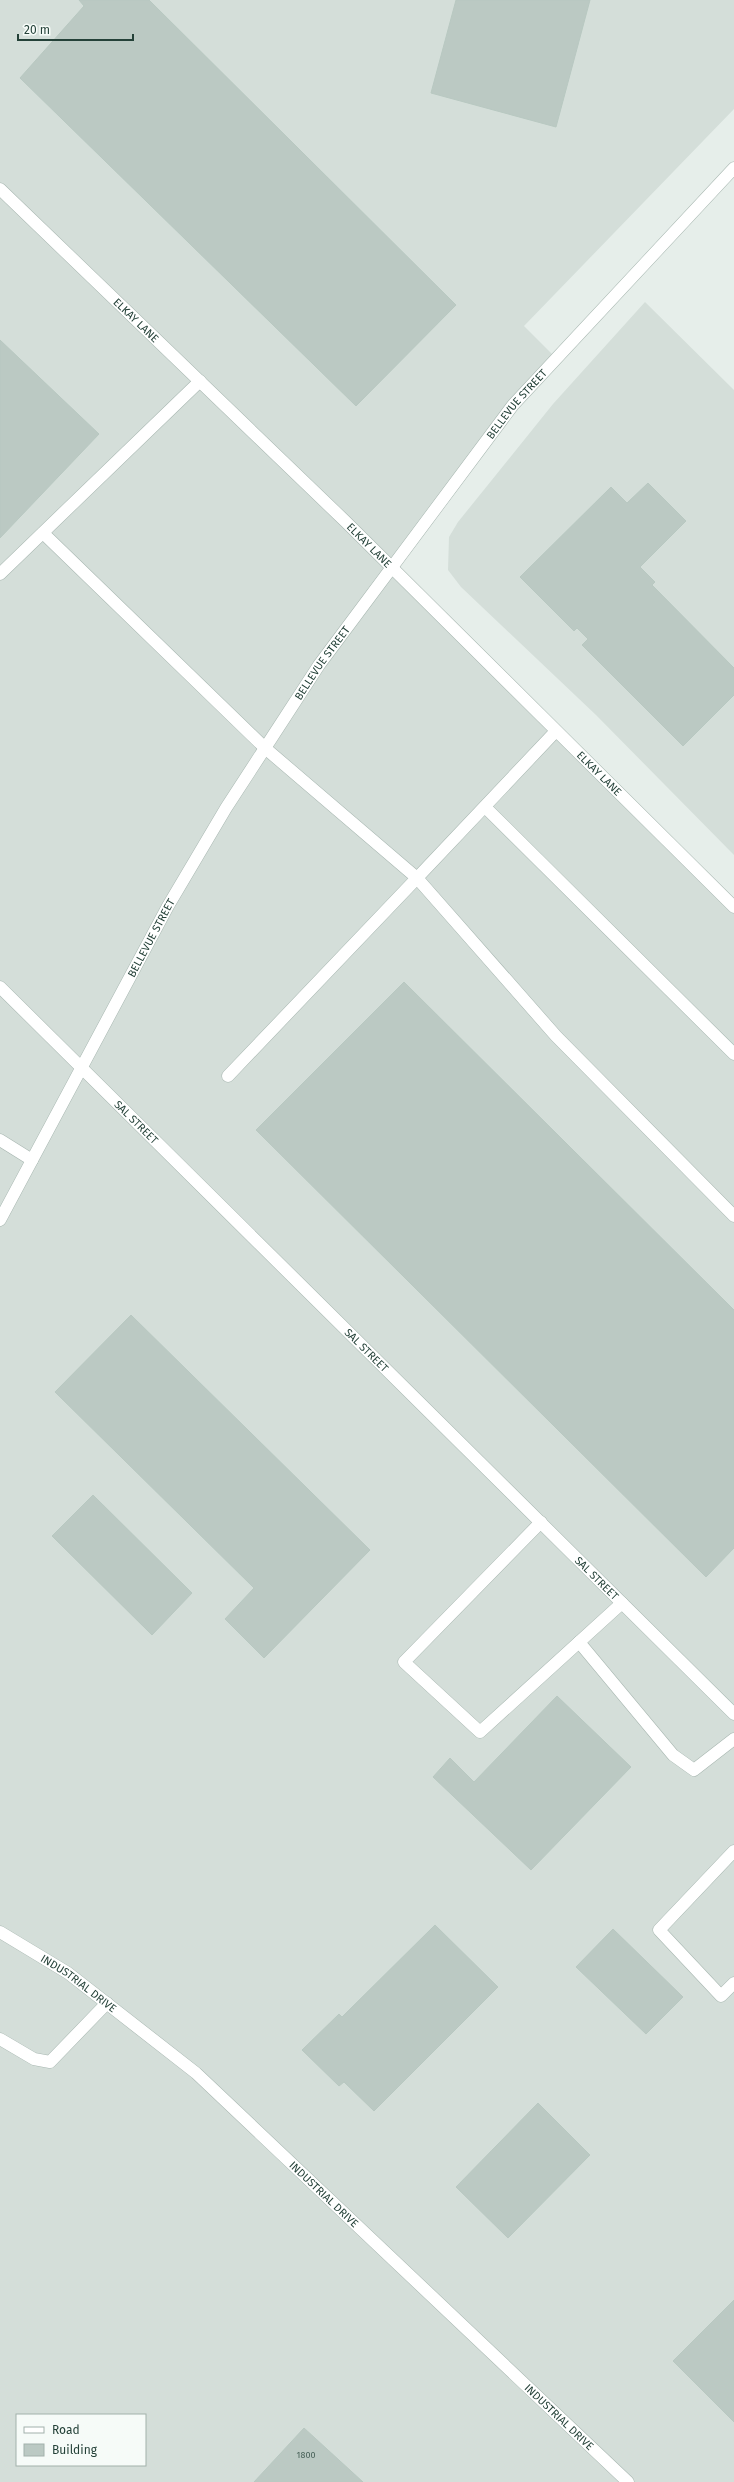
<svg xmlns="http://www.w3.org/2000/svg" width="734" height="2482" font-family="'Fira Sans',sans-serif">
  <rect width="100%" height="100%" fill="#e6eeea"/>
  <g fill="#d4ded9" fill-rule="evenodd">
    <path d="M 0,0 L 734,0 L 734,109 L 524,326 L 555,357 L 392,569 L 734,907 L 734,2482 L 0,2482 ZM 17,2415 L 145,2415 L 145,2465 L 17,2465 Z"/>
    <path d="M 645,302 L 734,390 L 734,855 L 596,715 L 461,587 L 448,570 L 449,537 L 458,522 L 553,404 Z"/>
  </g>
  <g fill="#bbc9c3" stroke="#b8c8c1">
    <path d="M 79,0 L 149,0 L 456,305 L 356,406 L 20,78 L 84,6 Z"/>
    <path d="M 456,0 L 590,0 L 556,127 L 431,93 Z"/>
    <path d="M 0,340 L 99,434 L 0,538 Z"/>
    <path d="M 648,483 L 686,521 L 640,567 L 655,582 L 652,585 L 734,668 L 734,695 L 683,746 L 582,645 L 588,639 L 577,628 L 574,631 L 520,577 L 611,487 L 627,503 Z"/>
    <path d="M 404,982 L 734,1310 L 734,1548 L 706,1577 L 256,1130 Z"/>
    <path d="M 131,1315 L 370,1550 L 264,1658 L 225,1619 L 254,1588 L 55,1392 Z"/>
    <path d="M 93,1495 L 192,1593 L 152,1635 L 52,1536 Z"/>
    <path d="M 557,1696 L 631,1767 L 531,1870 L 433,1777 L 450,1758 L 474,1782 Z"/>
    <path d="M 435,1925 L 498,1987 L 374,2111 L 344,2082 L 339,2086 L 302,2050 L 339,2014 L 342,2017 Z"/>
    <path d="M 613,1929 L 683,1997 L 646,2034 L 576,1967 Z"/>
    <path d="M 538,2103 L 590,2155 L 508,2238 L 456,2187 Z"/>
    <path d="M 734,2300 L 734,2422 L 673,2361 Z"/>
    <path d="M 304,2428 L 363,2482 L 254,2482 Z"/>
  </g>
  <g fill="none" stroke-linecap="round" stroke-linejoin="round">
    <g stroke="#a8b7b1" stroke-width="13">
      <g id="minor">
        <path id="s1" d="M 0,189 L 346,522 L 734,907"/>
        <path d="M 43,533 L 265,748 L 417,878 L 228,1076"/>
        <path d="M 0,574 L 200,381"/>
        <path d="M 556,731 L 417,878 L 556,1036 L 734,1216"/>
        <path d="M 485,807 L 734,1054"/>
        <path id="s2" d="M 0,987 L 734,1714"/>
        <path d="M 0,1140 L 32,1160"/>
        <path id="s3" d="M 0,1220 L 168,906 L 226,808 L 319,665 L 513,405 L 734,168"/>
        <path d="M 541,1522 L 404,1662 L 480,1732 L 622,1603"/>
        <path d="M 579,1642 L 673,1755 L 694,1770 L 734,1739"/>
        <path d="M 734,1851 L 659,1930 L 721,1996 L 734,1983"/>
        <path id="s4" d="M 0,1932 L 68,1973 L 196,2073 L 628,2482"/>
        <path d="M 0,2039 L 34,2059 L 50,2062 L 107,2003"/>
      </g>
    </g>
    <use href="#minor" stroke="#fff" stroke-width="12"/>
  </g>
  <g text-anchor="middle" dominant-baseline="central" stroke-width="4" stroke-linejoin="round" paint-order="stroke">
    <g font-size="9" fill="#4a635b">
      <text x="306" y="2455">1800</text>
    </g>
    <g font-size="11" fill="#244138" stroke="#f6fbf8">
      <text stroke="none"><textPath href="#s1" startOffset="189">ELKAY LANE</textPath></text>
      <text stroke="none"><textPath href="#s3" startOffset="968">BELLEVUE STREET</textPath></text>
      <text stroke="none"><textPath href="#s1" startOffset="513">ELKAY LANE</textPath></text>
      <text stroke="none"><textPath href="#s3" startOffset="644">BELLEVUE STREET</textPath></text>
      <text stroke="none"><textPath href="#s1" startOffset="837">ELKAY LANE</textPath></text>
      <text stroke="none"><textPath href="#s3" startOffset="320">BELLEVUE STREET</textPath></text>
      <text stroke="none"><textPath href="#s2" startOffset="192">SAL STREET</textPath></text>
      <text stroke="none"><textPath href="#s2" startOffset="516">SAL STREET</textPath></text>
      <text stroke="none"><textPath href="#s2" startOffset="840">SAL STREET</textPath></text>
      <text stroke="none"><textPath href="#s4" startOffset="94">INDUSTRIAL DRIVE</textPath></text>
      <text stroke="none"><textPath href="#s4" startOffset="418">INDUSTRIAL DRIVE</textPath></text>
      <text stroke="none"><textPath href="#s4" startOffset="742">INDUSTRIAL DRIVE</textPath></text>
    </g>
  </g>
  <rect x="16" y="2414" width="130" height="52" fill="#f6fbf8" stroke="#a2b1ab"/>
  <rect x="24" y="2427" width="20" height="6" fill="#ffffff" stroke="#a2b1ab"/>
  <text x="52" y="2434" font-size="12" fill="#244138">Road</text>
  <rect x="24" y="2444" width="20" height="12" fill="#bbc9c3" stroke="#a2b1ab"/>
  <text x="52" y="2454" font-size="12" fill="#244138">Building</text>
  <path d="M18 34v6h115v-6" fill="none" stroke="#244138" stroke-width="2"/>
  <text x="24" y="34" font-size="12" fill="#244138" stroke="#f6fbf8" stroke-width="3" paint-order="stroke">20 m</text>
</svg>
